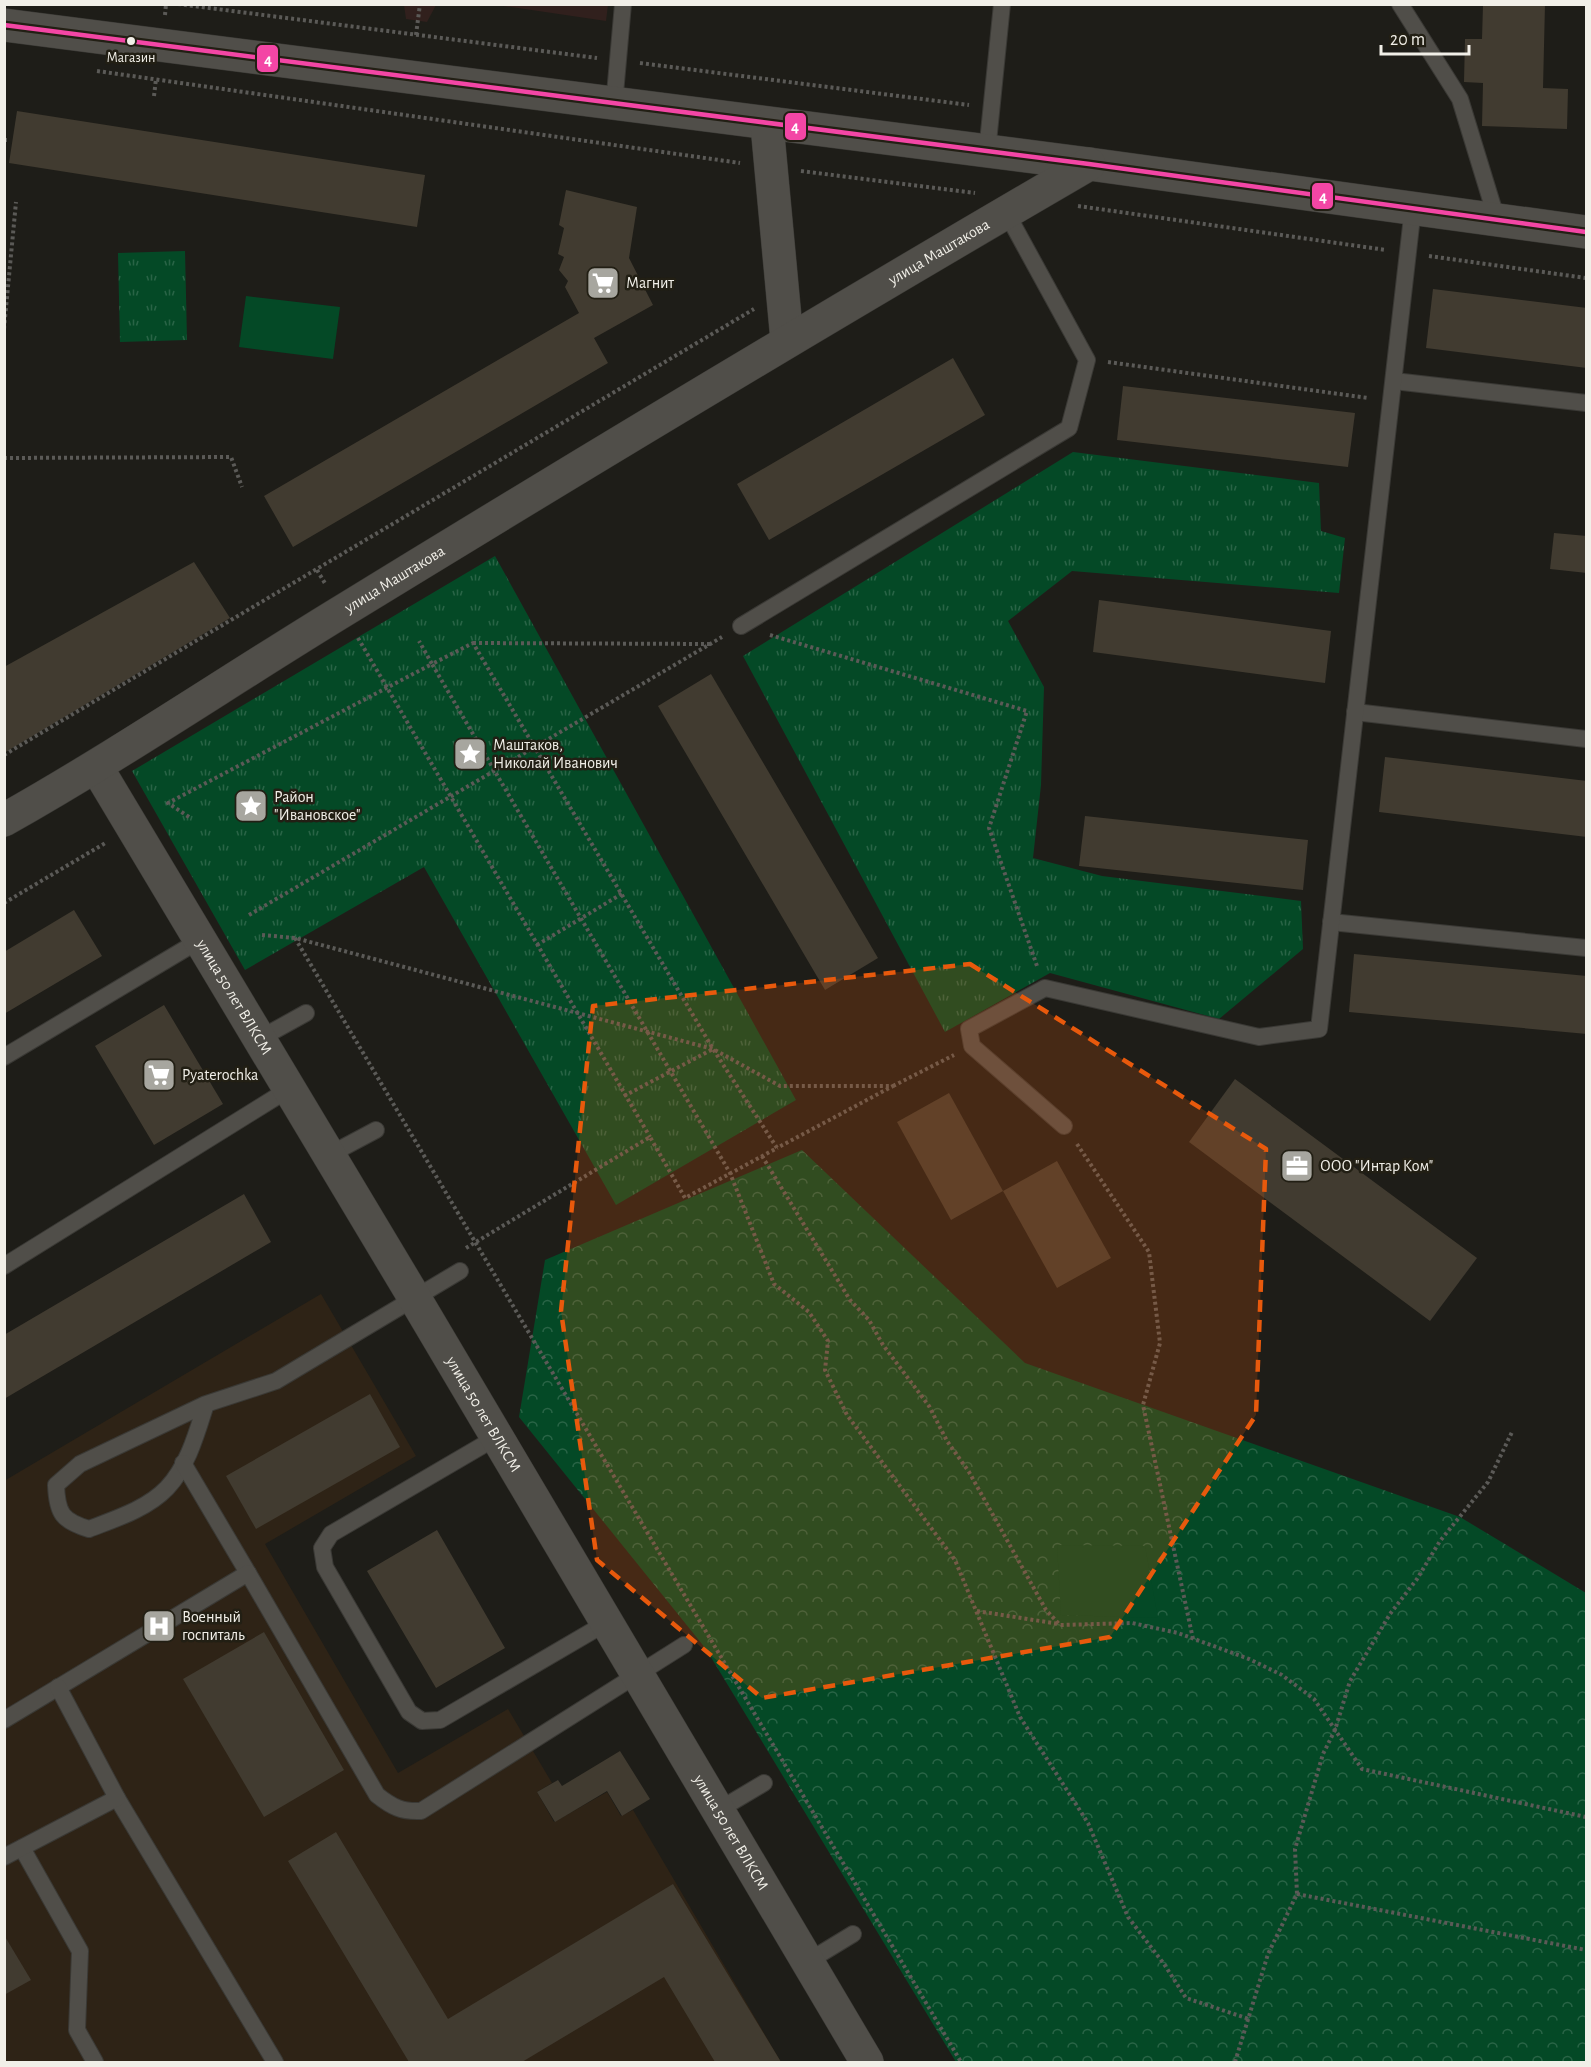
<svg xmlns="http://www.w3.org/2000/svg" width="1591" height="2067" font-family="'Alegreya Sans',sans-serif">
  <defs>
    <pattern id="grass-tufts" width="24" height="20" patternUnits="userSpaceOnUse" patternTransform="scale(1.5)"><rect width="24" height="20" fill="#044926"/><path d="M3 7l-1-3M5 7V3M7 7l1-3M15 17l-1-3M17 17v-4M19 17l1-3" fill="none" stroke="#296446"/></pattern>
    <pattern id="forest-crowns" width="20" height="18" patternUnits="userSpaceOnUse" patternTransform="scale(1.5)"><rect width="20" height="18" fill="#044926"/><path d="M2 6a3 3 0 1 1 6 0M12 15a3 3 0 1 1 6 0" fill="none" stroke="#296446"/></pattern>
  </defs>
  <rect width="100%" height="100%" fill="#1e1d18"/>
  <g fill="#31201d">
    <path d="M 404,5 L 404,4 L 436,5 L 427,22 L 406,19 Z"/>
    <path d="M 497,5 L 608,5 L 606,21 Z"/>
  </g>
  <path fill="#2e2316" d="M 321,1294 L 416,1456 L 265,1544 L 398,1773 L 508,1709 L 552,1783 L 537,1792 L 554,1822 L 607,1792 L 621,1816 L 633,1810 L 781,2062 L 5,2062 L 4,1481 Z"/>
  <g fill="url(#grass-tufts)">
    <path d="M 185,251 L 187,340 L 120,342 L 118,253 Z"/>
    <path d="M 1073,452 L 1319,483 L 1321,531 L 1345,538 L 1339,593 L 1072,571 L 1008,621 L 1044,687 L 1041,785 L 1033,858 L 1102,876 L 1301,901 L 1303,949 L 1219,1019 L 1050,973 L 945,1032 L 743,656 Z"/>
    <path d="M 495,556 L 796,1100 L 616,1205 L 424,867 L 245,970 L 132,771 Z"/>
  </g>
  <path fill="url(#forest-crowns)" d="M 802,1150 L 1025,1363 L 1460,1517 L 1586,1593 L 1586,2062 L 956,2062 L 706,1649 L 519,1417 L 545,1260 Z"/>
  <g fill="#044926">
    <path d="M 246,296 L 340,307 L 333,359 L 239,347 Z"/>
    <path d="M 1057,1545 L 1145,1546 L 1158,1618 L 1061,1615 Z"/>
  </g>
  <g fill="#413b30">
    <path d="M 1545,4 L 1543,88 L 1568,89 L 1567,129 L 1482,126 L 1483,83 L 1464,82 L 1465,39 L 1482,39 L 1483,5 Z"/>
    <path d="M 17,111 L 425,175 L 417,227 L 9,163 Z"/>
    <path d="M 566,190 L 637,207 L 629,258 L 653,305 L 594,338 L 608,363 L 293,547 L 264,496 L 579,313 L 565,287 L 568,281 L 559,270 L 564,257 L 558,254 L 564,228 L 559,225 Z"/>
    <path d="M 1433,289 L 1587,308 L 1587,368 L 1426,348 Z"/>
    <path d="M 953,358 L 985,415 L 769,540 L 737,484 Z"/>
    <path d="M 1123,386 L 1355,413 L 1348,467 L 1117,440 Z"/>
    <path d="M 1554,533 L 1587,536 L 1587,573 L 1550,569 Z"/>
    <path d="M 194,562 L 230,618 L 4,753 L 4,667 Z"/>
    <path d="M 1099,600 L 1331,631 L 1325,683 L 1093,652 Z"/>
    <path d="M 711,674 L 878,958 L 825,990 L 658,706 Z"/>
    <path d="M 1385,757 L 1587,781 L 1587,837 L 1379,812 Z"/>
    <path d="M 1085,816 L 1308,840 L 1303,890 L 1079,866 Z"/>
    <path d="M 74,910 L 102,956 L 4,1014 L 4,952 Z"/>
    <path d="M 1354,954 L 1587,976 L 1587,1034 L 1349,1012 Z"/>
    <path d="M 164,1005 L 223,1104 L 154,1145 L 95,1046 Z"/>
    <path d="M 1235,1079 L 1477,1258 L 1430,1321 L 1189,1142 Z"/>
    <path d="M 949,1093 L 1003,1191 L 951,1220 L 897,1122 Z"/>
    <path d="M 1057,1161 L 1111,1258 L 1057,1288 L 1003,1191 Z"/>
    <path d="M 244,1194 L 271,1242 L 4,1399 L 4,1335 Z"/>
    <path d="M 370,1394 L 400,1447 L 256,1529 L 226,1476 Z"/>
    <path d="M 437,1530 L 505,1648 L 436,1688 L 367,1571 Z"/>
    <path d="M 264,1632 L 344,1770 L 264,1817 L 183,1679 Z"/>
    <path d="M 620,1751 L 650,1799 L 622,1816 L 607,1791 L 555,1822 L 537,1792 L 558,1780 L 562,1786 Z"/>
    <path d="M 336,1832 L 448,2019 L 673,1884 L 781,2062 L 715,2062 L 664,1977 L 522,2062 L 409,2062 L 288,1861 Z"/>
    <path d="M 4,1935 L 31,1980 L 4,1995 Z"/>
  </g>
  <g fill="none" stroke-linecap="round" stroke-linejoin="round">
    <g stroke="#3a3935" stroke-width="18">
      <g id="service">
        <path d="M 1400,4 L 1460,99 L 1497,220"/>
        <path d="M 614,105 L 623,4"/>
        <path d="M 987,152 L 1002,4"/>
        <path d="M 1394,381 L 1586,403"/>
        <path d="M 741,626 L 1069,428 L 1087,360 L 1006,212"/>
        <path d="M 1355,712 L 1586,739"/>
        <path d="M 1331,922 L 1586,948"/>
        <path d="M 259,1039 L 306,1013"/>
        <path d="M 4,1057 L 200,940"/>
        <path d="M 1064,1126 L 972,1046 L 969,1029 L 1045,988 L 1259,1037 L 1319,1029 L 1413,208"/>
        <path d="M 329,1155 L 376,1130"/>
        <path d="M 4,1266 L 289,1089"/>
        <path d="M 206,1404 C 197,1432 188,1466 167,1488 C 147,1509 115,1519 89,1529 C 62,1521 57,1513 56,1485 L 80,1464 L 206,1404 L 276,1381 L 460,1271"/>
        <path d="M 497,1437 L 331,1534 L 322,1548 L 325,1567 L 409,1712 L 422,1721 L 440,1720 L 606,1623"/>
        <path d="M 183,1463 L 248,1573"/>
        <path d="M 4,1720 L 248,1573 L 377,1795 C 392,1807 402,1812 421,1811 L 684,1645"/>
        <path d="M 117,1798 L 275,2062"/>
        <path d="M 717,1811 L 764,1783"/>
        <path d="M 22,1848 L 80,1951 L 77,2030 L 95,2062"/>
        <path d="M 4,1857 L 117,1798 L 58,1687"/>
        <path d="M 807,1962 L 853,1934"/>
      </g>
    </g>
    <g stroke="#3a3935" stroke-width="34">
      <g id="minor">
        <path d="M 4,25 L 1089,164 L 1586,232"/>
        <path d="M 767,125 L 787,340"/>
        <path id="s1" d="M 97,768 L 414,1297 L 867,2062"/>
        <path id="s2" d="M 4,820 C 121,754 231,679 346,609 C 592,458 840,309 1089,164"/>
      </g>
    </g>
    <g stroke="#5b5a57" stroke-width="4" stroke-dasharray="3 3" stroke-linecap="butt">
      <path d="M 178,4 L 597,58"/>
      <path d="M 165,15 L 166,4"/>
      <path d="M 416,35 L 420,4"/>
      <path d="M 640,63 L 969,105"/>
      <path d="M 97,71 L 740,163"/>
      <path d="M 154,96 L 156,79"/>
      <path d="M 4,140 L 7,140"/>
      <path d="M 801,171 L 975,193"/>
      <path d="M 1078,206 L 1386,250"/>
      <path d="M 1429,256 L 1586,278"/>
      <path d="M 4,329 L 16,202"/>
      <path d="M 1108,362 L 1368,398"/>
      <path d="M 4,458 L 231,457 L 242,487"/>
      <path d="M 317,570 L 326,585"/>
      <path d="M 770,635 L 1027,711 L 989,828 L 1037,966"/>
      <path d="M 358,638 L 650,1137"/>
      <path d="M 473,643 L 710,644"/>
      <path d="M 4,755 L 754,309"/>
      <path d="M 189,817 L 168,803 L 432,664 L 419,641"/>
      <path d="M 4,903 L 107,842"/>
      <path d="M 249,915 L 722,637"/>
      <path d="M 262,935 L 295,938 L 713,1049 L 780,1086 L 893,1086 L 777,1148"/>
      <path d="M 295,938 L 961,2062"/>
      <path d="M 537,945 L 623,893"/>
      <path d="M 893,1086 L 954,1055"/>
      <path d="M 624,1096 L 713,1049"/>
      <path d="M 1077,1144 L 1149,1252 L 1160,1343 L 1143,1405 L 1193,1639"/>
      <path d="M 762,1156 L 850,1300 L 869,1320 L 883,1345 L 929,1406 L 947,1441 L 969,1472 L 1046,1610 L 1060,1625 L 1132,1623 L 1178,1633 L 1249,1659 L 1282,1675 L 1314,1699 L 1362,1769 L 1586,1817"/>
      <path d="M 466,1248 L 650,1137 L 685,1198 C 716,1181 746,1165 777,1148 L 713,1049 L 473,643 L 432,664 L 730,1173 L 774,1284 L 809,1312 L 828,1341 L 825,1370 L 847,1415 L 955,1560 L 1020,1717 L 1088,1823 L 1128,1917 L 1164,1964 L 1186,1998 L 1249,2019"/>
      <path d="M 977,1611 L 1059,1624"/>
      <path d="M 1297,1894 L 1586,1950"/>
      <path d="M 1235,2062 L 1268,1954 L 1297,1894 L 1295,1849 L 1323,1754 L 1335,1730 L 1350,1681 L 1390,1614 L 1417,1579 L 1440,1541 L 1488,1482 L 1512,1432"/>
    </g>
    <use href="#service" stroke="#504e49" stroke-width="16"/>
    <use href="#minor" stroke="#504e49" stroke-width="33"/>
    <g stroke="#221f14" stroke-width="9">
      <path id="bus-1" d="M 4,25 L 1089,164 L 1586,232"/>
    </g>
    <use href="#bus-1" stroke="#f346a5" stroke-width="4.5"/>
  </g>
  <path fill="#e8590c" fill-opacity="0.2" stroke="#e8590c" stroke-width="4.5" stroke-dasharray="12 8" stroke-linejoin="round" d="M 970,964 L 1266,1149 L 1256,1415 L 1110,1637 L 762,1698 L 597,1560 L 561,1311 L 593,1006 Z"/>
  <defs>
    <g id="supermarket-square" transform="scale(1.725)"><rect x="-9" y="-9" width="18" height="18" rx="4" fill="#a7a69f" stroke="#221f14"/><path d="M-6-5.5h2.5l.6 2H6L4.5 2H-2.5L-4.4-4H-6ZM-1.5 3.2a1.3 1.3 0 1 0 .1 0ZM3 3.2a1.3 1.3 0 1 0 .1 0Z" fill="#fff"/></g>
    <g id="sight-square" transform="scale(1.725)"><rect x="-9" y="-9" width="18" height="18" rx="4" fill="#a7a69f" stroke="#221f14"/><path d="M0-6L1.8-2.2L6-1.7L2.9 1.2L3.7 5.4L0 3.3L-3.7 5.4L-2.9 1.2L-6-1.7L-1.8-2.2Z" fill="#fff"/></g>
    <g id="office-square" transform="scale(1.725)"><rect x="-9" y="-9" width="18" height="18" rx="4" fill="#a7a69f" stroke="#221f14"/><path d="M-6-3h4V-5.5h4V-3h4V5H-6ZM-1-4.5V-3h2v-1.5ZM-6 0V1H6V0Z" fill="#fff"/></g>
    <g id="hospital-square" transform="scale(1.725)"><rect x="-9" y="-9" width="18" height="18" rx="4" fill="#a7a69f" stroke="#221f14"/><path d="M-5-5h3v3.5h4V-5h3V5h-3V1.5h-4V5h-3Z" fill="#fff"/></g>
  </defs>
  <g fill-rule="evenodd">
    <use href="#supermarket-square" x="603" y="283"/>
    <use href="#sight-square" x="470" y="754"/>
    <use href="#sight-square" x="251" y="806"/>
    <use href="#supermarket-square" x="159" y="1075"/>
    <use href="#office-square" x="1297" y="1166"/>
    <use href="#hospital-square" x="159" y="1626"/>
  </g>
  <circle fill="#f1efe8" stroke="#221f14" stroke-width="2" cx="131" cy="41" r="5"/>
  <g text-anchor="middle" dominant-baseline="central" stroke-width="5" stroke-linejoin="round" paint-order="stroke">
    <g font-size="14" fill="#f1efe8" stroke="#221f14">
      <text x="131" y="58">Магазин</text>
    </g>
    <g font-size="16" fill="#f1efe8" stroke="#221f14">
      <text stroke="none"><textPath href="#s2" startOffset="1094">улица Маштакова</textPath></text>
      <text stroke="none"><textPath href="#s2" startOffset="459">улица Маштакова</textPath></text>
      <text stroke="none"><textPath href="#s1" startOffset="267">улица 50 лет ВЛКСМ</textPath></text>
      <text stroke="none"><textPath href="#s1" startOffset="753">улица 50 лет ВЛКСМ</textPath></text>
      <text stroke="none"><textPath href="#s1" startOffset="1239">улица 50 лет ВЛКСМ</textPath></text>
    </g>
    <g font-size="16" fill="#f1efe8" stroke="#221f14" text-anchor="start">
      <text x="626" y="283">Магнит</text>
      <text x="493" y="745">Маштаков,<tspan x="493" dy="18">Николай Иванович</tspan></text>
      <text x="274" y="797">Район<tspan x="274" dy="18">"Ивановское"</tspan></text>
      <text x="182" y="1075">Pyaterochka</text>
      <text x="1320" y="1166">ООО "Интар Ком"</text>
      <text x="182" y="1617">Военный<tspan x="182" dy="18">госпиталь</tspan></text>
    </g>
  </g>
  <g stroke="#221f14" stroke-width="2">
    <rect x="256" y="44" width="23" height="29" rx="6" fill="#f346a5"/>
    <rect x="784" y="112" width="23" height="29" rx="6" fill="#f346a5"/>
    <rect x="1311" y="182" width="23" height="28" rx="6" fill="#f346a5"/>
  </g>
  <g font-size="16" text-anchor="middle" font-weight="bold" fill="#fff">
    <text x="268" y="65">4</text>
    <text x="795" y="132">4</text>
    <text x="1323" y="202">4</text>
  </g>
  <rect width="1591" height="2067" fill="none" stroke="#f1efe8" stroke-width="12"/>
  <path d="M1381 45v9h88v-9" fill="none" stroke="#f1efe8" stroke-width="3"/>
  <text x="1390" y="45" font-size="18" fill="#f1efe8" stroke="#221f14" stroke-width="4.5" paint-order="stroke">20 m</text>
</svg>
